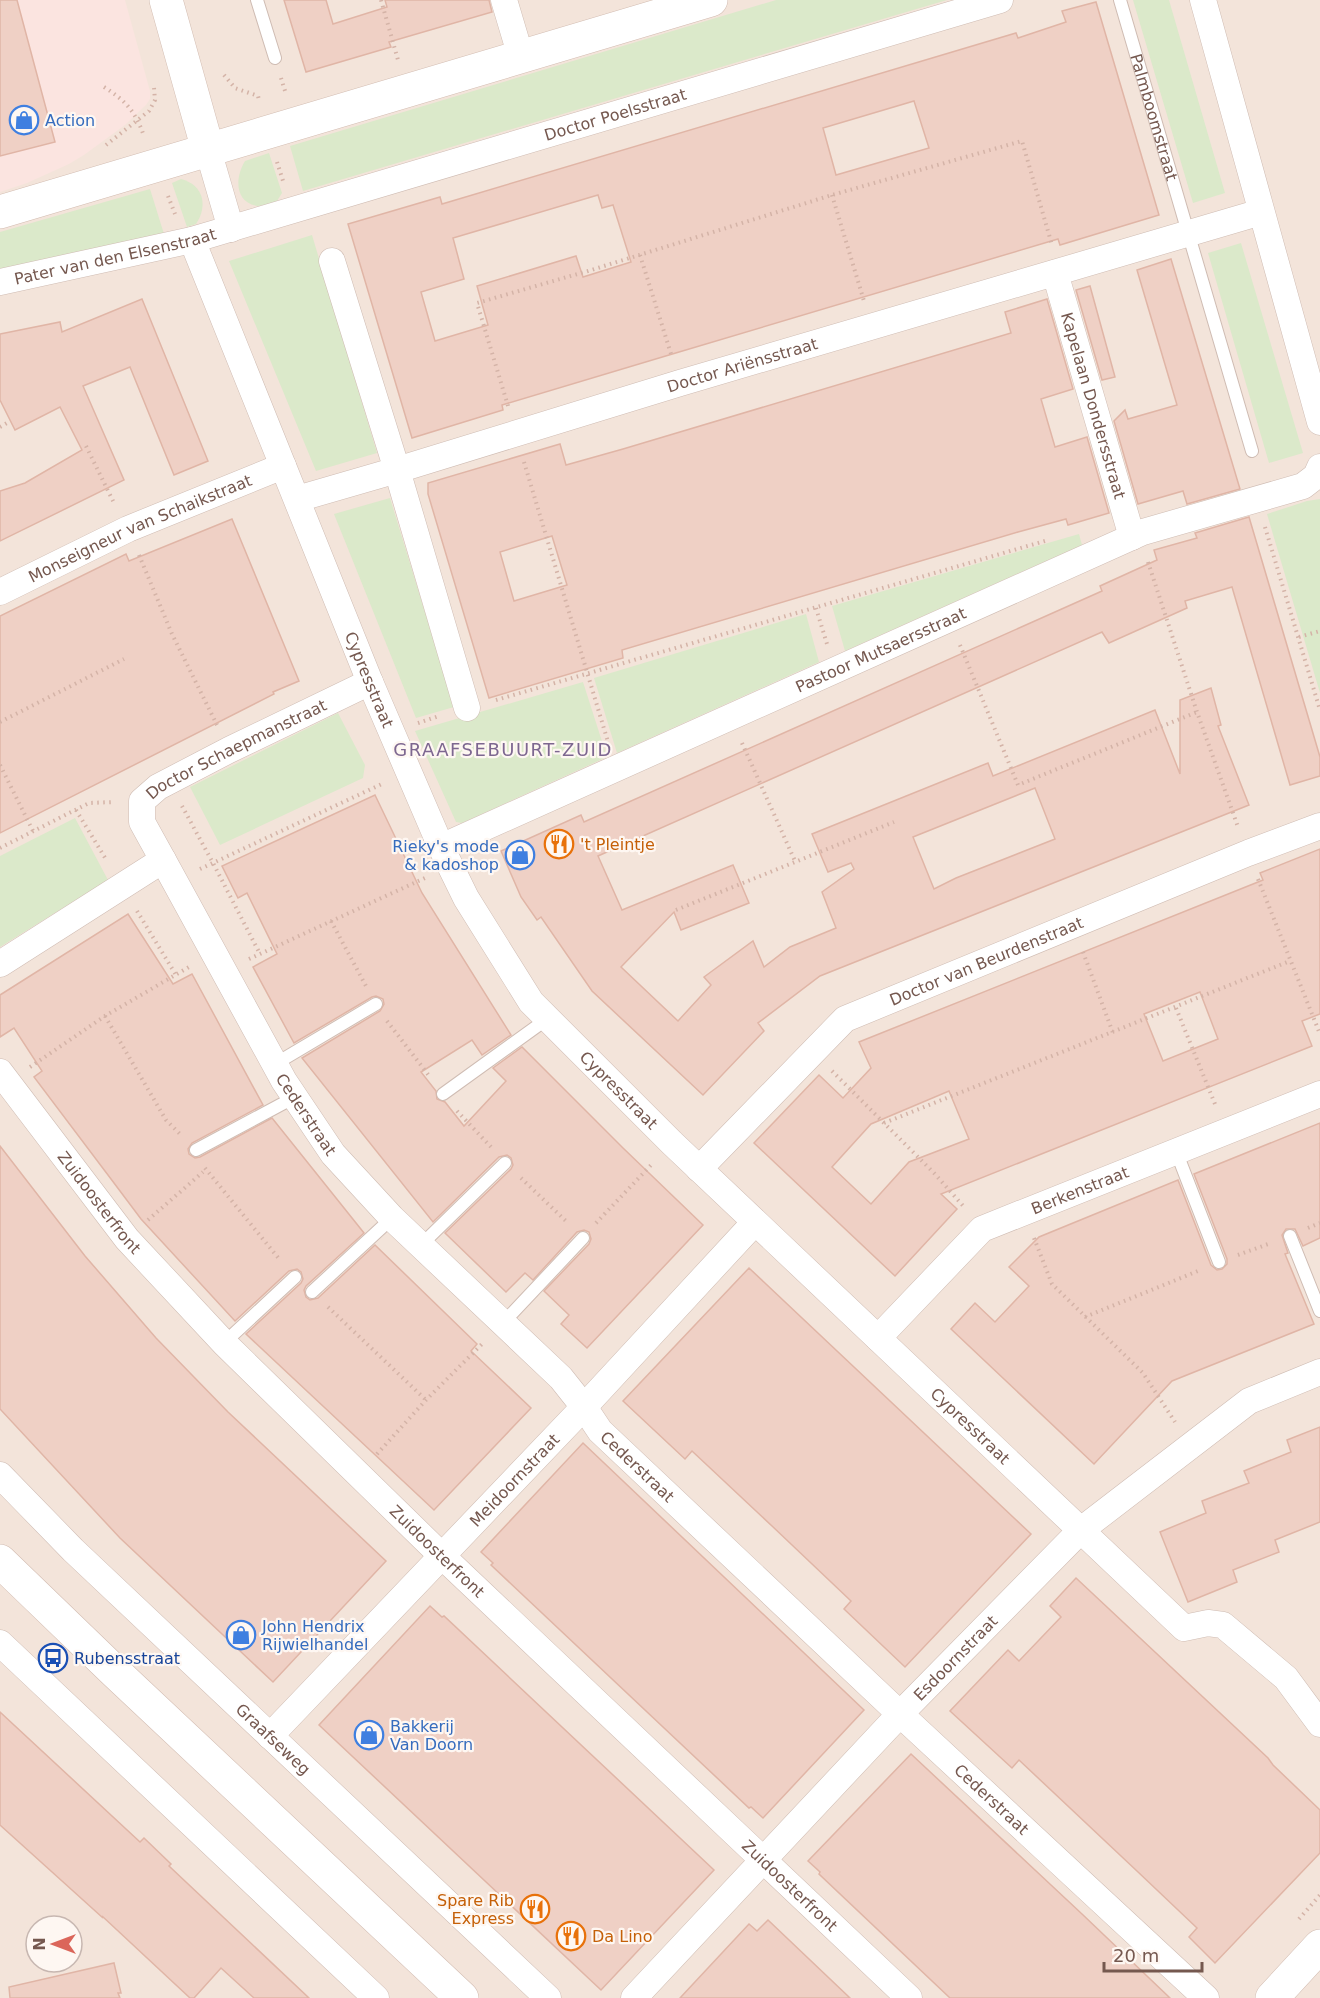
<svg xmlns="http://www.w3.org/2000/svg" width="1320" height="1998" font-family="'DejaVu Sans',sans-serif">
  <rect width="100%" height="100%" fill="#fbf3eb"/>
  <path fill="#f3e4da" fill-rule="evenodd" d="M 0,0 L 1320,0 L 1320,1998 L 0,1998 ZM 36,1926 L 72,1926 L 72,1962 L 36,1962 Z"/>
  <path fill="#fbe4e0" d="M 0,0 L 125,0 L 150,91 L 150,99 L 146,105 L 125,125 L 84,155 L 69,164 L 27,183 L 0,192 Z"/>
  <g fill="#dbe9ca">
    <path d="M 776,0 L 947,0 L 303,191 L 290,146 Z"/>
    <path d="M 1133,0 L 1169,0 L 1225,193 L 1193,203 Z"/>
    <path d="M 269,153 L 282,193 L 277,201 C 271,203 264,206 258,206 C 234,203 235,177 245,161 Z"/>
    <path d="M 181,179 C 204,185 208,206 196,224 L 187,227 L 172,183 Z"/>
    <path d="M 150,189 L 164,234 L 0,269 L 0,232 Z"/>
    <path d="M 312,235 L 377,453 L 316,471 L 229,261 Z"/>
    <path d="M 1241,243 L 1303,453 L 1269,463 L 1208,253 Z"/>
    <path d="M 390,498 L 454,707 L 416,718 L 334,514 Z"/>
    <path d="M 1320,499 L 1320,693 L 1267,514 L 1307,501 Z"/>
    <path d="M 1079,534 L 1082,545 L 845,651 L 832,606 Z"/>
    <path d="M 806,614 L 819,662 L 617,753 L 594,678 Z"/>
    <path d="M 583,682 L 607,757 L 462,823 L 456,822 L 415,731 Z"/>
    <path d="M 338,713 L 365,765 L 363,778 L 220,845 L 190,787 Z"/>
    <path d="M 75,818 L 108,880 L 0,947 L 0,856 Z"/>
  </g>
  <g fill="#efd0c5" stroke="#e0b5a6" stroke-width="1.5" fill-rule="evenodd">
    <path d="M 0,0 L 17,0 L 55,142 L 0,156 Z"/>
    <path d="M 284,0 L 326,0 L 333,24 L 387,7 L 385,0 L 489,0 L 492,12 L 389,42 L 391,47 L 306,72 Z"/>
    <path d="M 1096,2 L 1159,215 L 1060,245 L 1058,239 L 669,355 L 502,405 L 503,410 L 412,438 L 348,224 L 440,197 L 442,204 L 1016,33 L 1018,38 L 1066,22 L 1062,11 ZM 914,101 L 929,148 L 836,175 L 823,128 ZM 598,195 L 602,208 L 613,205 L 631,262 L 583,277 L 576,256 L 477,286 L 488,325 L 435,341 L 421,292 L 464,279 L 453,238 Z"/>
    <path d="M 1171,259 L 1240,489 L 1187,504 L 1183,491 L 1138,504 L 1114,421 L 1125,410 L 1128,419 L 1177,405 L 1137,270 Z"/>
    <path d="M 1090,286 L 1115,377 L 1102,380 L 1076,290 Z"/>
    <path d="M 142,299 L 208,461 L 174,475 L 130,367 L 83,386 L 124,480 L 0,541 L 0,491 L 25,483 L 82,450 L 60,407 L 15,430 L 0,400 L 0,334 L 60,322 L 62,332 Z"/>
    <path d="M 1047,299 L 1073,389 L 1041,399 L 1055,447 L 1087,437 L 1109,513 L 1068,525 L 1066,519 L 1018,532 L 622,650 L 623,658 L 489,698 L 428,494 L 428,483 L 560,444 L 566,465 L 623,449 L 1011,333 L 1005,312 ZM 552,536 L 567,585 L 514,601 L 500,552 Z"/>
    <path d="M 1249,517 L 1320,757 L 1320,776 L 1290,785 L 1232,587 L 1185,601 L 1187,608 L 1109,643 L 1102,632 L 598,856 L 622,910 L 733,865 L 749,903 L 681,930 L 674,912 L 621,967 L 678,1021 L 711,985 L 704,977 L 753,941 L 764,967 L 790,947 L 836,928 L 822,892 L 854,869 L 851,863 L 828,872 L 812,834 L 988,763 L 993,776 L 1155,710 L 1180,774 L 1180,700 L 1211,688 L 1221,725 L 1218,726 L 1249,805 L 820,976 L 758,1023 L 764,1031 L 703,1095 L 592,991 L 541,917 L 537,920 L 521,897 L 501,851 L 581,815 L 584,822 L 1102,591 L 1100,586 L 1157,560 L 1154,550 L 1197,538 L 1195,533 ZM 1035,788 L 1055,839 L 956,878 L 934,889 L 913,837 Z"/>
    <path d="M 232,519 L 299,681 L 273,692 L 274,694 L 0,833 L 0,616 L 126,554 L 129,561 Z"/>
    <path d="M 375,795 L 422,893 L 511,1035 L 482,1055 L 472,1040 L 421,1072 L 436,1091 L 437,1099 L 445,1102 L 464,1126 L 506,1081 L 493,1068 L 522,1047 L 623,1148 L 703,1225 L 587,1348 L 561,1324 L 569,1315 L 544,1291 L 589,1244 L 591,1239 L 589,1232 L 584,1230 L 577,1232 L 533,1280 L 525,1273 L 506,1292 L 445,1233 L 511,1169 L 513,1165 L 511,1158 L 507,1155 L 499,1157 L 433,1222 L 302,1058 L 380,1011 L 384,1004 L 383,999 L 376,996 L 372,997 L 294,1043 L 253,967 L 277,954 L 247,893 L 238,898 L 222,866 Z"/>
    <path d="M 1320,849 L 1320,1014 L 1302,1021 L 1312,1046 L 941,1194 L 957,1209 L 895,1276 L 754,1143 L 819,1075 L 843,1098 L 871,1068 L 859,1042 L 1263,880 L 1260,873 ZM 1200,992 L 1218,1039 L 1163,1061 L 1144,1014 ZM 949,1091 L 969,1139 L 909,1162 L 871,1204 L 832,1167 L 871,1124 Z"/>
    <path d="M 128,914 L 173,984 L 192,974 L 263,1105 L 192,1143 L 188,1149 L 189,1154 L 195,1158 L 200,1157 L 272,1118 L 364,1233 L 306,1286 L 304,1290 L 306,1297 L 310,1300 L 318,1298 L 375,1245 L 477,1344 L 471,1351 L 531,1408 L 434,1510 L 246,1334 L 301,1283 L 303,1279 L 301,1272 L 297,1269 L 289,1271 L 235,1321 L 141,1219 L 111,1179 L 34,1077 L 42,1071 L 14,1028 L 0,1037 L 0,995 Z"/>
    <path d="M 1320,1123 L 1320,1238 L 1303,1246 L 1295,1229 L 1286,1229 L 1282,1235 L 1288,1253 L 1285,1254 L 1314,1324 L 1172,1381 L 1094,1464 L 951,1329 L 975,1303 L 995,1322 L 1029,1286 L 1009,1267 L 1039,1237 L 1178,1180 L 1211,1265 L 1217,1270 L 1222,1269 L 1227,1264 L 1227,1259 L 1194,1174 Z"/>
    <path d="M 0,1146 L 85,1256 L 156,1338 L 228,1412 L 386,1561 L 273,1682 L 120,1538 L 0,1409 Z"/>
    <path d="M 749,1268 L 1031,1534 L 905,1667 L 844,1609 L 851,1601 L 772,1526 L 692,1451 L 685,1459 L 623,1401 Z"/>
    <path d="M 1320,1427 L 1320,1522 L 1275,1540 L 1279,1552 L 1233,1570 L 1237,1582 L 1188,1602 L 1160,1532 L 1206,1513 L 1202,1501 L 1249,1483 L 1244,1471 L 1291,1452 L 1287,1440 Z"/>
    <path d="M 583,1443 L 864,1710 L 763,1818 L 751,1807 L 749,1808 L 491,1565 L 493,1563 L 481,1552 Z"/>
    <path d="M 1076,1578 L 1268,1758 L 1273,1765 L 1320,1810 L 1320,1853 L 1215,1963 L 1189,1937 L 1197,1928 L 1138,1872 L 1019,1760 L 1012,1768 L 950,1711 L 1008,1650 L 1019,1661 L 1061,1617 L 1050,1606 Z"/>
    <path d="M 430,1606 L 442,1617 L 444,1616 L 714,1870 L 601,1990 L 319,1725 Z"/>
    <path d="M 0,1712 L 140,1842 L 144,1838 L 171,1864 L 169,1866 L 309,1998 L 254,1998 L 221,1968 L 194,1998 L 190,1998 L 102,1916 L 103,1918 L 0,1825 Z"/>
    <path d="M 911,1754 L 1082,1914 L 1170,1998 L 950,1998 L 819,1874 L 820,1872 L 808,1861 Z"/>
    <path d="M 768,1920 L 850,1998 L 680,1998 L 749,1924 L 757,1931 Z"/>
    <path d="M 114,1963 L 121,1993 L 118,1993 L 120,1998 L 10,1998 L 9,1987 Z"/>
  </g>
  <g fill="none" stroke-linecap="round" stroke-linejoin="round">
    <g stroke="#cfbcb3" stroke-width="14">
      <g id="lane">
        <path d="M 257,0 L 275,58"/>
        <path id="s1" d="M 1120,0 L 1252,451"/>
        <path d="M 275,1064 L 376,1004"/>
        <path d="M 443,1094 L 547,1019"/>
        <path d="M 196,1150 L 295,1097"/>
        <path d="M 1176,1151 L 1219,1262"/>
        <path d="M 1290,1236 L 1320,1311"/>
        <path d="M 420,1246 L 505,1163"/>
        <path d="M 312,1292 L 392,1218"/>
        <path d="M 504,1322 L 583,1238"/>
        <path d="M 224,1343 L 295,1277"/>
      </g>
    </g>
    <g stroke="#cfbcb3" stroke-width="27">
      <g id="street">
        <path d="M 504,0 L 521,57"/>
        <path d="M 1203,0 L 1320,422"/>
        <path d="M 208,150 L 231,229"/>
        <path id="s2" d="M 192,240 L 370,682 L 441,847 L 466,898 L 531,1002 L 672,1143 L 1184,1628 L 1208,1623 L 1223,1625 L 1286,1678 L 1320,1724"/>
        <path d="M 332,261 L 397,470 L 467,708"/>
        <path id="s3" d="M 1055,273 L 1132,537"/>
        <path id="s4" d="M 0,282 L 192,240 L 1000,0"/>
        <path id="s5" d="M 297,499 L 397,470 L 680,383 L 1261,212"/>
        <path id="s6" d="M 0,592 L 128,529 L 283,466"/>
        <path id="s7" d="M 441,847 L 1143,532 L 1303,486 L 1316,476 L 1320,467"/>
        <path id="s8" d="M 163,860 L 284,1081 L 333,1154 L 392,1218 L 561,1378 L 584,1407 L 600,1431 L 900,1714 L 1206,1998"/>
        <path id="s9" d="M 0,964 L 163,860 L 142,822 L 142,801 L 158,787 L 229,750 L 370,682"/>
        <path id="s10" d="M 0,1072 L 127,1239 L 224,1343 L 442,1556 L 909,1998"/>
        <path id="s11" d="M 699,1169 L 845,1019 L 1248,853 L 1320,826"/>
        <path id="s12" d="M 878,1338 L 982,1229 L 1320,1094"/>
        <path id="s13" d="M 0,1475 L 73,1550 L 548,1998"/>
        <path d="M 0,1643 L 376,1998"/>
        <path id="s14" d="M 270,1736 L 584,1407 L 755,1222"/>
        <path id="s15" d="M 634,1998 L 900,1714 L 1081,1530 L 1249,1401 L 1320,1372"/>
      </g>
    </g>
    <g stroke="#d2bcb1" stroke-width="34">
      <g id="secondary">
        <path d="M 166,0 L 208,150"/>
        <path d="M 0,212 L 711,0"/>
        <path d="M 0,1561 L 114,1671 L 462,1998"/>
        <path d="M 1272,1998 L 1320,1946"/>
      </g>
    </g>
    <g stroke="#d4b3a7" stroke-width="4" stroke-dasharray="1.5 4.5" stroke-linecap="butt">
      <path d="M 381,0 L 398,60"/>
      <path d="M 224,75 L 235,88 L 258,96 L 259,100"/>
      <path d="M 281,78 L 286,94"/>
      <path d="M 104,87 C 126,101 135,111 144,136"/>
      <path d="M 106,145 L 149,111 L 155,100 L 154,88"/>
      <path d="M 277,162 L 284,184"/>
      <path d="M 832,195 L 864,301"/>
      <path d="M 168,196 L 175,214"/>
      <path d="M 640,255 L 672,357"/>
      <path d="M 508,406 L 477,303 L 588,271 L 832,195 L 1022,141 L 1052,245"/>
      <path d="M 0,427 L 7,423"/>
      <path d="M 86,446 L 115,505"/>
      <path d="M 524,462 L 608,742"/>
      <path d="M 1265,527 L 1320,710"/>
      <path d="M 139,555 L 172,634 L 217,725"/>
      <path d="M 1148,562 L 1197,712 L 1238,827"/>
      <path d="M 816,608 L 827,644"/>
      <path d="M 1299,637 L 1320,631"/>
      <path d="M 960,645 L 1018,785 L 1197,712"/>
      <path d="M 496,700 L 1045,541"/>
      <path d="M 0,722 L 124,659"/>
      <path d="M 418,723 L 439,716"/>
      <path d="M 742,743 L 795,861"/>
      <path d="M 0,765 L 33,831"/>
      <path d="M 182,806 L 213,863 L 260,954"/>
      <path d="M 76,810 L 107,861"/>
      <path d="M 0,848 L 89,803 L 114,802"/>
      <path d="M 200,869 L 384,783"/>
      <path d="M 1258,879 L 1320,1034"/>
      <path d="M 676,910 L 894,822"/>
      <path d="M 137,911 L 176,975"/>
      <path d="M 331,921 L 366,986"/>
      <path d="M 1083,952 L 1113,1033"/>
      <path d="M 249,959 L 425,878"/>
      <path d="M 1176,1008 L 1215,1104"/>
      <path d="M 105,1016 L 166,1120 L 182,1136"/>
      <path d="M 387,1021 L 430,1077"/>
      <path d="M 30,1067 L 105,1016 L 189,967"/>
      <path d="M 832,1071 L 934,1173 L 965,1208"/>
      <path d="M 457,1111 L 491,1147"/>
      <path d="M 884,1123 L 1290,961"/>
      <path d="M 205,1168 L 280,1260"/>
      <path d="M 521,1178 L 568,1223"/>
      <path d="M 148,1220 L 203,1172"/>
      <path d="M 596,1223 L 653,1163"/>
      <path d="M 1308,1228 L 1320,1223"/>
      <path d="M 1034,1238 L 1052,1284 L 1143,1373 L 1175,1422"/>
      <path d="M 1238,1255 L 1271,1243"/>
      <path d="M 328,1307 L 426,1400"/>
      <path d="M 1085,1317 L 1198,1271"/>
      <path d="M 377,1454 L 426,1400 L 482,1344"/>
      <path d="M 1299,1919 L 1320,1895"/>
    </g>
    <use href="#lane" stroke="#fff" stroke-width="12"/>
    <use href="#street" stroke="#fff" stroke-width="26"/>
    <use href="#secondary" stroke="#fff" stroke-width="33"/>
  </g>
  <defs>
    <g id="shop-ring" transform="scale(1.5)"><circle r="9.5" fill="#fef7f2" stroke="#3f7fe0" stroke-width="1.5"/><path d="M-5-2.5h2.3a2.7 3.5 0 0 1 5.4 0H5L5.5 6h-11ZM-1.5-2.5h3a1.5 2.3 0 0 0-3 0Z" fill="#3f7fe0"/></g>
    <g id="restaurant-ring" transform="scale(1.5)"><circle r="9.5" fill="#fef7f2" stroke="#e8710a" stroke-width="1.5"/><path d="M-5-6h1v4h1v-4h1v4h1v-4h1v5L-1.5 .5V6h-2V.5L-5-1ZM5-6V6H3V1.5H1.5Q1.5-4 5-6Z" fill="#e8710a"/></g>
    <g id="bus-ring" transform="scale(1.5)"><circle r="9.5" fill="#fef7f2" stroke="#1a4fb4" stroke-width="1.5"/><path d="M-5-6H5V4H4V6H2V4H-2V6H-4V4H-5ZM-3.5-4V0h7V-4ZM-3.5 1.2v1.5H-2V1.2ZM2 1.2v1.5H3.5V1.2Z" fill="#1a4fb4"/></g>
  </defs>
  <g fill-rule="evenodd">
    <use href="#shop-ring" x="24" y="120"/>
    <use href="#restaurant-ring" x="559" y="844"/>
    <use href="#shop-ring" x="520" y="855"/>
    <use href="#shop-ring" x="241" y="1635"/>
    <use href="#bus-ring" x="53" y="1658"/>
    <use href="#shop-ring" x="369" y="1735"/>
    <use href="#restaurant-ring" x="535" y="1909"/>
    <use href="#restaurant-ring" x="571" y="1936"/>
  </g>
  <g text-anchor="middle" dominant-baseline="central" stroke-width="4.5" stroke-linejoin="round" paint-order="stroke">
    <g font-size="16" fill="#75584f" stroke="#fef7f2">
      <text stroke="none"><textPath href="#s4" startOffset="638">Doctor Poelsstraat</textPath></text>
      <text stroke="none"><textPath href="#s1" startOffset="122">Palmboomstraat</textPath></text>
      <text stroke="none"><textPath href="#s4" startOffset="118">Pater van den Elsenstraat</textPath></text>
      <text stroke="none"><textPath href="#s5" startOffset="465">Doctor Ariënsstraat</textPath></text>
      <text stroke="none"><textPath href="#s3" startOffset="138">Kapelaan Dondersstraat</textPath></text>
      <text stroke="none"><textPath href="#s6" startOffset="154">Monseigneur van Schaikstraat</textPath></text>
      <text stroke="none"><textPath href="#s7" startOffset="482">Pastoor Mutsaersstraat</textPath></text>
      <text stroke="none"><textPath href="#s2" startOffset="474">Cypresstraat</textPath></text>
      <text stroke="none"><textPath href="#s9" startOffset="366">Doctor Schaepmanstraat</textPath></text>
      <text stroke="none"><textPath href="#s11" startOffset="362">Doctor van Beurdenstraat</textPath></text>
      <text stroke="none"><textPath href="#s2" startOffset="960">Cypresstraat</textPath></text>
      <text stroke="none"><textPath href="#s8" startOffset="292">Cederstraat</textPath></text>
      <text stroke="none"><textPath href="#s12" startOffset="256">Berkenstraat</textPath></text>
      <text stroke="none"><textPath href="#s10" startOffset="164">Zuidoosterfront</textPath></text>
      <text stroke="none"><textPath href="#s2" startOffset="1446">Cypresstraat</textPath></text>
      <text stroke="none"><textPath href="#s8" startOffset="777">Cederstraat</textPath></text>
      <text stroke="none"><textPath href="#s14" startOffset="354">Meidoornstraat</textPath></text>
      <text stroke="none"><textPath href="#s10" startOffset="650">Zuidoosterfront</textPath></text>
      <text stroke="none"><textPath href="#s15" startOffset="468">Esdoornstraat</textPath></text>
      <text stroke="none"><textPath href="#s13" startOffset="380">Graafseweg</textPath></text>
      <text stroke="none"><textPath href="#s8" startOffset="1263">Cederstraat</textPath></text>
      <text stroke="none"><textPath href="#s10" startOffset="1136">Zuidoosterfront</textPath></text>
    </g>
    <g font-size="16" fill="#366cbe" stroke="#fef7f2" text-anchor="start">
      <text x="45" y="120">Action</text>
      <text x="499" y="846" text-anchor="end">Rieky's mode<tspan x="499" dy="18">&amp; kadoshop</tspan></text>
      <text x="262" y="1626">John Hendrix<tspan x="262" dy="18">Rijwielhandel</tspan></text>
      <text x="390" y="1726">Bakkerij<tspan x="390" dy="18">Van Doorn</tspan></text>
    </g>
    <g font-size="16" fill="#c56008" stroke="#fef7f2" text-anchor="start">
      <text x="580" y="844">'t Pleintje</text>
      <text x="514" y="1900" text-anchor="end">Spare Rib<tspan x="514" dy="18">Express</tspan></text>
      <text x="592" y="1936">Da Lino</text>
    </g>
    <g font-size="16" fill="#164399" stroke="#fef7f2" text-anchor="start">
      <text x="74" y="1658">Rubensstraat</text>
    </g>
    <g font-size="18" letter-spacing="1.5" fill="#7d6790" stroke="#fef7f2">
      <text x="503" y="749">GRAAFSEBUURT-ZUID</text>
    </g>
  </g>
  <g transform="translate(54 1944) rotate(270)"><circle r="28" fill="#fef7f2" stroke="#c7b7b1" stroke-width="1.5"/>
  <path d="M0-4.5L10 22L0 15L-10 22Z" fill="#db665a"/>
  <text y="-9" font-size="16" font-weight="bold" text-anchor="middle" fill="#75584f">N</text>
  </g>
  <path d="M1104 1962v9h98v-9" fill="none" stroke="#75584f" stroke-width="3"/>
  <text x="1113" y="1962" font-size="18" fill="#75584f" stroke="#fef7f2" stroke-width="4.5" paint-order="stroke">20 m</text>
</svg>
